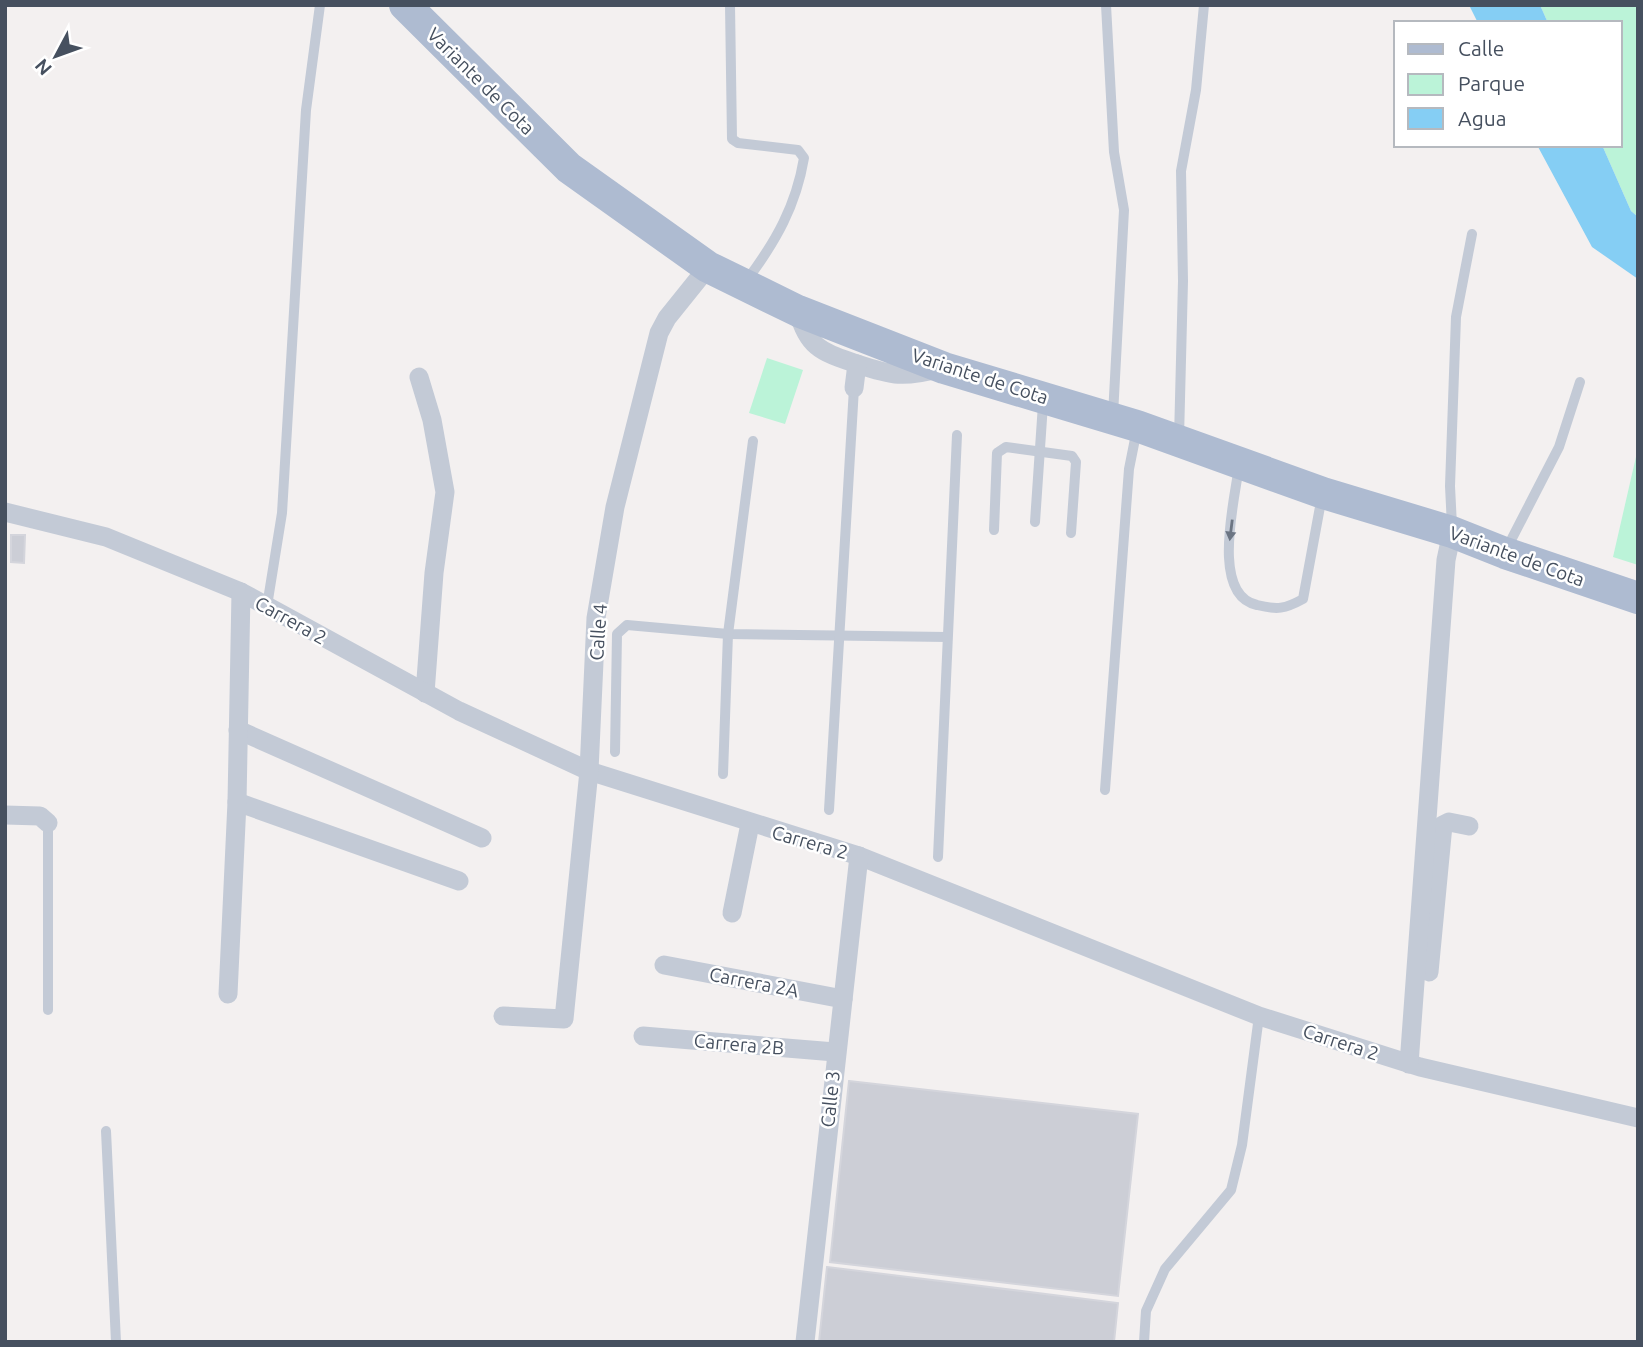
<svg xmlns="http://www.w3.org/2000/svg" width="1643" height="1347" font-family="Ubuntu,sans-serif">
  <rect width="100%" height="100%" fill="#f3f0f0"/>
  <g fill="#bbf3d8">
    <path d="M 1540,5 L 1638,5 L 1638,217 L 1631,211 L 1602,145 L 1620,145 L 1620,23 L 1548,23 Z"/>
    <path d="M 767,358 L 803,370 L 785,424 L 749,413 Z"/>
    <path d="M 1638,448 L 1638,565 L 1613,557 Z"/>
  </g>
  <g fill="#85cef4">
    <path d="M 1469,5 L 1540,5 L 1548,23 L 1478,23 Z"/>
    <path d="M 1537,145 L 1602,145 L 1631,211 L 1638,217 L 1638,279 L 1592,247 Z"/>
  </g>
  <g fill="#ccced6" stroke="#d4d5dc" stroke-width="2">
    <path d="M 11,535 L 25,535 L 24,563 L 11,562 Z"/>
    <path d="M 849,1081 L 1138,1114 L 1118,1296 L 830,1262 Z"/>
    <path d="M 827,1267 L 1118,1303 L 1114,1342 L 819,1342 Z"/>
  </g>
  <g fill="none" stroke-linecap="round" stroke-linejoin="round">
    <g stroke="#c3cad6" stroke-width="10">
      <path d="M 730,5 L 732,139 L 738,143 L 798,150 L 804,158 C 796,206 776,241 747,280"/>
      <path d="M 1106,5 L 1114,152 L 1124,210 L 1113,415"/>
      <path d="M 1179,438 L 1183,281 L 1181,171 L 1196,90 L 1204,5"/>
      <path d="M 1239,466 C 1235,499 1210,595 1257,605 C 1277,610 1285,609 1303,599 L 1322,496"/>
      <path d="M 1035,522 L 1043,404"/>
      <path d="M 1452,526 L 1450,486 L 1456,317 L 1472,234"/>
      <path d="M 994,530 L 997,453 L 1006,447 L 1072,456 L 1076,462 L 1071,533"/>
      <path d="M 1507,548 L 1559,447 L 1580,382"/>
      <path d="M 267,606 L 282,513 L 306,110 L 320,5"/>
      <path d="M 615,752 L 617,634 L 627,625 L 728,634 L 947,637"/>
      <path d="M 723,774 L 728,634 L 753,441"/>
      <path d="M 1105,790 L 1129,469 L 1137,429"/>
      <path d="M 829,810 L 854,388"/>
      <path d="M 48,823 L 48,1010"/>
      <path d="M 938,857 L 957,435"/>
      <path d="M 106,1131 L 116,1342"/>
      <path d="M 1144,1342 L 1146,1311 L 1165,1269 L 1231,1190 L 1242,1145 L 1259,1016"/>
    </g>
    <g stroke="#c3cad6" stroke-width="19">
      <path d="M 798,311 C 808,349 823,352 857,364 C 893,376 904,378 941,368"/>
      <path d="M 419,377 L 432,420 L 445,492 L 434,573 L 425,693"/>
      <path d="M 854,388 L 857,364"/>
      <path d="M 5,512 L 106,537 L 241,592 L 459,711 L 589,771 L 859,856 L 1259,1016 L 1420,1067 L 1638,1118"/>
      <path d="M 238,730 L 482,838"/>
      <path d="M 237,802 L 459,881"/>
      <path d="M 5,815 L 40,816 L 48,823"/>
      <path d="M 732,913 L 750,824"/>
      <path d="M 664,965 L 843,999"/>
      <path d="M 1429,972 L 1443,825 L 1449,822 L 1469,826"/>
      <path d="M 228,994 L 237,802 L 241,592"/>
      <path d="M 503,1016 L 564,1019 L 589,771 L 596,618 L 615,507 L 659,333 L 667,318 L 708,267"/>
      <path d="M 643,1036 L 835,1052"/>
      <path d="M 1409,1064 L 1446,560 L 1452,532"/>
      <path d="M 805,1342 L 859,856"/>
    </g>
    <path stroke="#aebbd1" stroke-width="32" d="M 405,5 L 569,168 L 708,267 L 798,311 L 944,368 L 1137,426 L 1323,493 L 1452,532 L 1505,553 L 1638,598"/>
  </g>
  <defs><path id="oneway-solid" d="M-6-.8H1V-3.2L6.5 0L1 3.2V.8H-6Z" transform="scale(1.75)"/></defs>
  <use fill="#6c7583" href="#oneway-solid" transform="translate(1231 530) rotate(97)"/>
  <g text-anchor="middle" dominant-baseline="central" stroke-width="5" stroke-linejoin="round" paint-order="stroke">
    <g font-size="19" fill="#46505f" stroke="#fff">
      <text transform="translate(481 81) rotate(45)">Variante de Cota</text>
      <text transform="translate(980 376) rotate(18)">Variante de Cota</text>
      <text transform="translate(1517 556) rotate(20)">Variante de Cota</text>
      <text transform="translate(291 620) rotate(29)">Carrera 2</text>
      <text transform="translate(598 632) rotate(-86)">Calle 4</text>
      <text transform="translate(810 842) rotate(16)">Carrera 2</text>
      <text transform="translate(754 982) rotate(11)">Carrera 2A</text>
      <text transform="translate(1341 1042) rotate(18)">Carrera 2</text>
      <text transform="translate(739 1044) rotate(5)">Carrera 2B</text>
      <text transform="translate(830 1099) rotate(-84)">Calle 3</text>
    </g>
  </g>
  <rect width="1643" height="1347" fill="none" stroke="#46505f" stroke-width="14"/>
  <rect x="1394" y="21" width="228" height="126" fill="#ffffff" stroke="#b5b9bf" stroke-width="2"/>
  <rect x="1408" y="44" width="35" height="10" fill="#aebbd1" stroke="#b5b9bf" stroke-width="2"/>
  <text x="1458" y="56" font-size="21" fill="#46505f">Calle</text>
  <rect x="1408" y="74" width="35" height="21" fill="#bbf3d8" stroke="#b5b9bf" stroke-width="2"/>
  <text x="1458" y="91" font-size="21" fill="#46505f">Parque</text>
  <rect x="1408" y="108" width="35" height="21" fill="#85cef4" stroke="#b5b9bf" stroke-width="2"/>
  <text x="1458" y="126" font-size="21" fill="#46505f">Agua</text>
  <g transform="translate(56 56) rotate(229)" stroke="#ffffff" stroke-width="5" paint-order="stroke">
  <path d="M0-5L12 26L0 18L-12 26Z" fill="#46505f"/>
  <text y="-10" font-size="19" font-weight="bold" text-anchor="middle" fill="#46505f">N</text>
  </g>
</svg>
